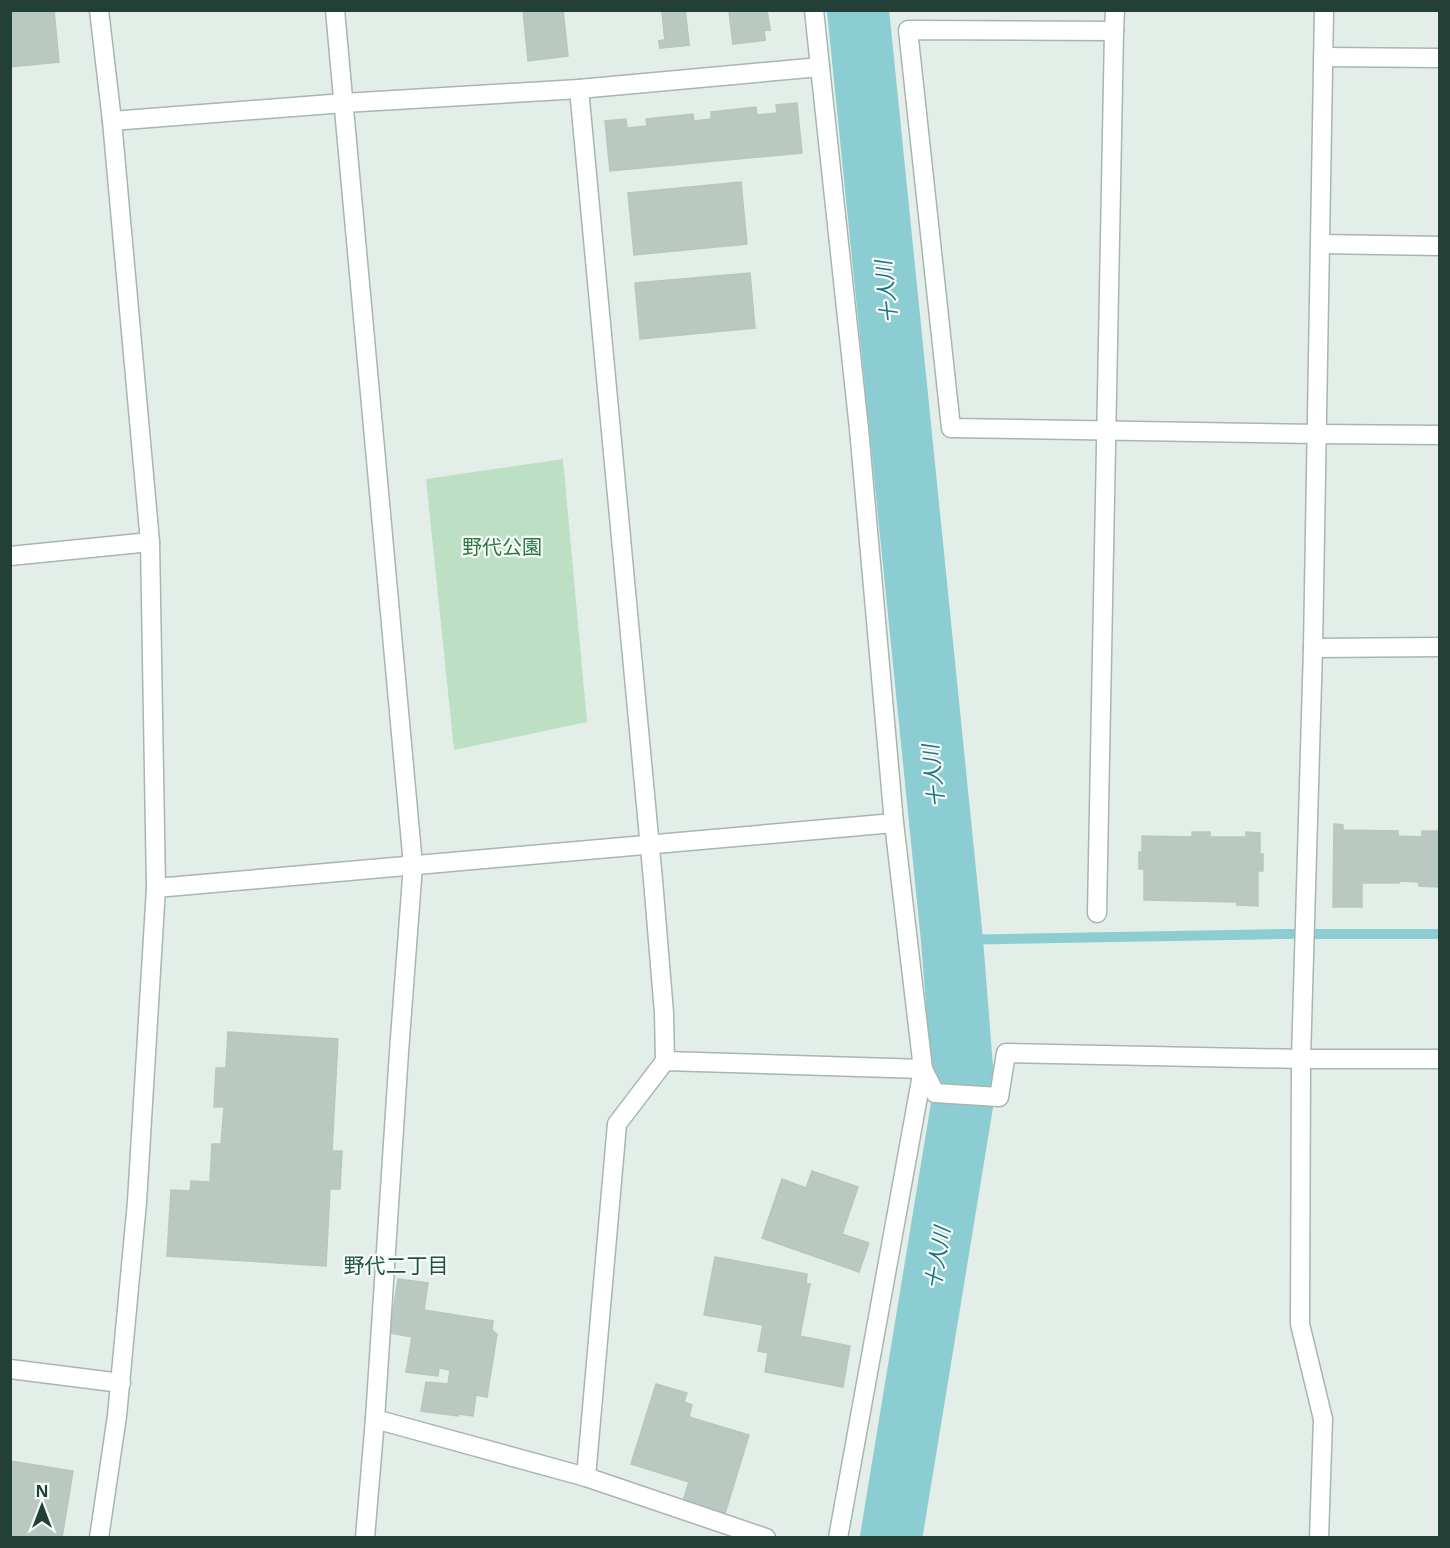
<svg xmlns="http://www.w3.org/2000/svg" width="1450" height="1548" font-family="'Open Sans','Noto Sans JP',sans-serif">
  <rect width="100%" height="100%" fill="#e4eee9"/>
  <path fill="#bddfc4" d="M 563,459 L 587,722 L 454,750 L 426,479 Z"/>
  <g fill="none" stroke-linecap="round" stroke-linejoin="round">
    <path stroke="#8ccdd3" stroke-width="10" d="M 952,940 L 1281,934 L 1440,934"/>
    <path stroke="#8ccdd3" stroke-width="62" d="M 858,10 L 952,940 L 964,1093 L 891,1538"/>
  </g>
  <g fill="#b9c8c1" stroke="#b6c7bf" stroke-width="1.5">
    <path d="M 10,10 L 54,10 L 59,62 L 10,67 Z"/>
    <path d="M 523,10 L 563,10 L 568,56 L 528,61 Z"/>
    <path d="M 662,10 L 685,10 L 689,45 L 660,48 L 659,41 L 665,40 Z"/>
    <path d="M 662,10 L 685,10 L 689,45 L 660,48 L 659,41 L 665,40 Z"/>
    <path d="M 729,10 L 767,11 L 770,30 L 764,30 L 765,40 L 733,44 Z"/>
    <path d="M 729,10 L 767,11 L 770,30 L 764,30 L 765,40 L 733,44 Z"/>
    <path d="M 797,103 L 802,153 L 610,171 L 605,121 L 626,119 L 627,128 L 647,126 L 646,119 L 693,114 L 694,121 L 711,119 L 711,112 L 756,107 L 757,115 L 777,113 L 776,105 Z"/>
    <path d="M 741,182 L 747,244 L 634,255 L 628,193 Z"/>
    <path d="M 750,273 L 755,328 L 640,339 L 635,283 Z"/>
    <path d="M 1334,824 L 1343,825 L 1343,830 L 1398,831 L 1398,836 L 1422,837 L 1422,831 L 1440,831 L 1440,887 L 1419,886 L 1419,882 L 1399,881 L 1399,883 L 1362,883 L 1362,907 L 1333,907 Z"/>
    <path d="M 1192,832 L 1210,832 L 1210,837 L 1246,837 L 1246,832 L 1260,833 L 1260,854 L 1263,854 L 1263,871 L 1258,871 L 1258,906 L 1237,905 L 1237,902 L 1144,900 L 1144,869 L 1139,869 L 1139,852 L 1142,852 L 1142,836 L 1192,837 Z"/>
    <path d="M 228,1032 L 338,1039 L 332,1151 L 342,1151 L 340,1189 L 330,1189 L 326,1266 L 167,1256 L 171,1190 L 190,1191 L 191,1181 L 210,1182 L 212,1144 L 221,1144 L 224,1107 L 214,1107 L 216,1068 L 226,1068 Z"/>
    <path d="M 812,1171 L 858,1187 L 842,1234 L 869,1243 L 859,1272 L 762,1238 L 782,1179 L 806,1188 Z"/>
    <path d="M 715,1257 L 807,1274 L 806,1284 L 810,1284 L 800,1336 L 850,1346 L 843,1387 L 765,1372 L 768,1353 L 758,1351 L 763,1325 L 704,1315 Z"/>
    <path d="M 398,1279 L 428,1283 L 424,1310 L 493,1321 L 492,1330 L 497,1334 L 487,1397 L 476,1395 L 473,1416 L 459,1414 L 458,1416 L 421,1411 L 426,1382 L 448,1384 L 450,1370 L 439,1368 L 438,1376 L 406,1372 L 412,1337 L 390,1333 Z"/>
    <path d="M 656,1384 L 687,1393 L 684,1402 L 692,1405 L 689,1417 L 749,1435 L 723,1520 L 681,1507 L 689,1482 L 631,1464 Z"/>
    <path d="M 10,1461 L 73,1471 L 62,1538 L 10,1538 Z"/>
  </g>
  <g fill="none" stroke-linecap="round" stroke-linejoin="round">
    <g stroke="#a6b6b0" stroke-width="21">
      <g id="minor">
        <path d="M 99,10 L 112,121 L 150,542 L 156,888 L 137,1202 L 117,1416 L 99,1538"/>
        <path d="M 335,10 L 413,865 L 399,1052 L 375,1419"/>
        <path d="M 1115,10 L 1114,31 L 908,30 L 951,428 L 1317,434 L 1440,435"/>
        <path d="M 1323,57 L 1440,58"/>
        <path d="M 820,67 L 859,429 L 894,823 L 923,1069 L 838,1538"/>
        <path d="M 579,89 L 653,880 L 664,1013 L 665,1061 L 617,1124 L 586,1477"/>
        <path d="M 112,121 L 344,103 L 579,89 L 820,67 L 814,10"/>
        <path d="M 1320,244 L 1440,246"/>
        <path d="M 10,556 L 150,542"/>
        <path d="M 1313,648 L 1440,647"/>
        <path d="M 156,888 L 894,823"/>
        <path d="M 1097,913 L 1114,31"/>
        <path d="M 665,1061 L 923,1069 L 935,1093 L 999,1097 L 1006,1053 L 1301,1059 L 1440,1059"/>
        <path d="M 10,1369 L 121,1383"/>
        <path d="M 365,1538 L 375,1419 L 586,1477 L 766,1538"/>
        <path d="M 1319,1538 L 1323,1419 L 1300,1324 L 1301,1059 L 1313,648 L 1324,10"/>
      </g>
    </g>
    <use href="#minor" stroke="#fff" stroke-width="18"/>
  </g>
  <g text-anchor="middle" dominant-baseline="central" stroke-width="4.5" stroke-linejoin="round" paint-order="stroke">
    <g font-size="20" fill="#2c7744" stroke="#f5faf7">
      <text x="502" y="546">野代公園</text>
    </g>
    <g font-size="21" font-style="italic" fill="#1c737d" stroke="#f5faf7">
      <text transform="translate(886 292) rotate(-96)">十人川</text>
      <text transform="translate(933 776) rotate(-96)">十人川</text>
      <text transform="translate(937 1258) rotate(-81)">十人川</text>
    </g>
    <g font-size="21" fill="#1e5242" stroke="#f5faf7">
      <text x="396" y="1265">野代二丁目</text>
    </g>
  </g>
  <rect width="1450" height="1548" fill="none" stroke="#234036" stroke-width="24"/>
  <g transform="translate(42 1506)" stroke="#f5faf7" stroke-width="4.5" paint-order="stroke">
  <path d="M0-4.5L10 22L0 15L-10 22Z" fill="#234036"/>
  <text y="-9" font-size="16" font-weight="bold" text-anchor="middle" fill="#234036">N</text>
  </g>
</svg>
